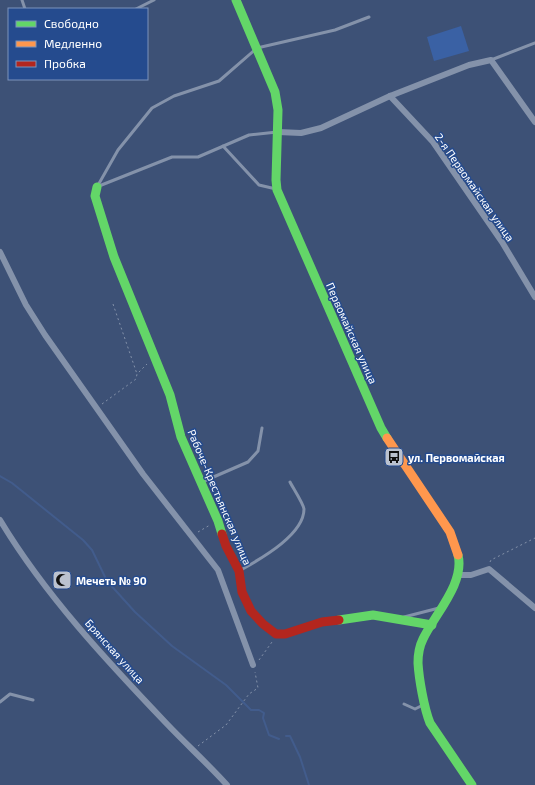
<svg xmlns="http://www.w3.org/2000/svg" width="535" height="785" font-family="'Exo 2',sans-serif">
  <rect width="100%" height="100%" fill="#3d5176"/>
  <path fill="#3a61a4" d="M 461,26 L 469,51 L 434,61 L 427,37 Z"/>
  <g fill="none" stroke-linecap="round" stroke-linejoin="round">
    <g stroke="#425c8c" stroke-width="2">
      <path d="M 0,476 L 12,483 L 83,540 L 92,550 L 107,581 L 135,612 L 172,646 L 226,685 L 251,710 L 259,710 L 264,713 L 263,718 L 269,735 L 279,739"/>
      <path d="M 286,736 L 290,736 L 300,757 L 309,785"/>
    </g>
    <g stroke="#8492aa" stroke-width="1" stroke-dasharray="2 3" stroke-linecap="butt">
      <path d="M 113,304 L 137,374"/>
      <path d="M 102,404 L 136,379 L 137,374 L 147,364"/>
      <path d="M 198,532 L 210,525"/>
      <path d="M 490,562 L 491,560 L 535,538"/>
      <path d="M 259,660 L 272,642"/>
      <path d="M 198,746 L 226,725 L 249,694 L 258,688 L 255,672"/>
    </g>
    <g stroke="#8492aa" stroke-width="3">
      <path d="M 22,0 L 25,9"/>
      <path d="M 136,9 L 154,0"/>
      <path d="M 491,60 L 535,43"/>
      <path d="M 223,146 L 259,185 L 276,189"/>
      <path d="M 99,186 L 172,157 L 198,157 L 249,135 L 277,132"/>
      <path d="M 97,187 L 118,150 L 152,108 L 174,96 L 219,81 L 257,48 L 335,30 L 369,17"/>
      <path d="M 202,482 L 248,462 L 258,451 L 262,428"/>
      <path d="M 241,570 C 260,559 304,535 304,509 C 303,503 293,488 290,482"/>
      <path d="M 404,617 L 439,608"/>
      <path d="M 0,702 L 10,694 L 33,700"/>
      <path d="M 404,704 L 415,709 L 423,705"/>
    </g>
    <g stroke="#8492aa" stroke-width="6">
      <path d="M 390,96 L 433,142 L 502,242 L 535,297"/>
      <path d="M 278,132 L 301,133 L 321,128 L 390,96 L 469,65 L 491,60 L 535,122"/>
      <path d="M 0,252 L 26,305 L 45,335 L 143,474 L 218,570 L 253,665"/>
      <path d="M 0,520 C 45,595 107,661 167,724 C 187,745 208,764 227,785"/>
      <path d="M 459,575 L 471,575 L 489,569 L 535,608"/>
    </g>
    <g stroke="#63d668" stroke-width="9">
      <path d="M 236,0 L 275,92 L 278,110 L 276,180 L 277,190 L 381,428 L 387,438"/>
      <path d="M 97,187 L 95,196 L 114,257 L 170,395 L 181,437 L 218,521 L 222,534"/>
      <path d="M 458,555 C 465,583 435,614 423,639 C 420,645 418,655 418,663 C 419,679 424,708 430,723 L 472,785"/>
      <path d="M 339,620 L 373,615 L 432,625"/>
    </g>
    <path stroke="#ff974d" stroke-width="9" d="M 387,438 L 450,532 L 458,555"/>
    <path stroke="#b3261e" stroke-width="9" d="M 222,534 L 226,546 L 239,571 L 242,592 L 251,611 L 263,624 L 276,634 L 285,634 L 322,622 L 339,620"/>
  </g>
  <defs>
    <g id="bus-square" transform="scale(1)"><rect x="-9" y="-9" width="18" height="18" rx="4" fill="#bbc2cf" stroke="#254b8e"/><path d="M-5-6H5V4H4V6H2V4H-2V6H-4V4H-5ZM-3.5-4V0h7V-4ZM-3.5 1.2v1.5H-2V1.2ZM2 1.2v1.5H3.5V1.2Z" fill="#111"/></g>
    <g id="mosque-square" transform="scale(1)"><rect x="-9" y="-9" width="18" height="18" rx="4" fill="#bbc2cf" stroke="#254b8e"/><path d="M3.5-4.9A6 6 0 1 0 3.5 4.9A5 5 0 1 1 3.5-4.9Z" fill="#111"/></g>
  </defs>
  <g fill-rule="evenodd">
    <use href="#bus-square" x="394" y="457"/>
    <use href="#mosque-square" x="62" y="580"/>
  </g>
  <g text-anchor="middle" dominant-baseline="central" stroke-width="3" stroke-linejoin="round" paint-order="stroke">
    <g font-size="11" fill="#fff" stroke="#254b8e">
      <text transform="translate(475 187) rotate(55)">2-я Первомайская улица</text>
      <text transform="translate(352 333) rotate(66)">Первомайская улица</text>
      <text transform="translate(220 497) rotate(67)">Рабоче-Крестьянская улица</text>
      <text transform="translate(115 651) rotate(48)">Брянская улица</text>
    </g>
    <g font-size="11" font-weight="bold" fill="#fff" stroke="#254b8e" text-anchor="start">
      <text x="408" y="457">ул. Первомайская</text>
      <text x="76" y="580">Мечеть № 90</text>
    </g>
  </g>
  <rect x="8" y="8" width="140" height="72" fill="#254b8e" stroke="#7c93bb"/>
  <rect x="16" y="21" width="20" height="6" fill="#63d668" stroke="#7c93bb"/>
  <text x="44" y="28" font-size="12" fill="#ffffff">Свободно</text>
  <rect x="16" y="41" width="20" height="6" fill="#ff974d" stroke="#7c93bb"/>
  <text x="44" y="48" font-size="12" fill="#ffffff">Медленно</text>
  <rect x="16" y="61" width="20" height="6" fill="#b3261e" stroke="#7c93bb"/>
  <text x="44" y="68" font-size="12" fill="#ffffff">Пробка</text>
</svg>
